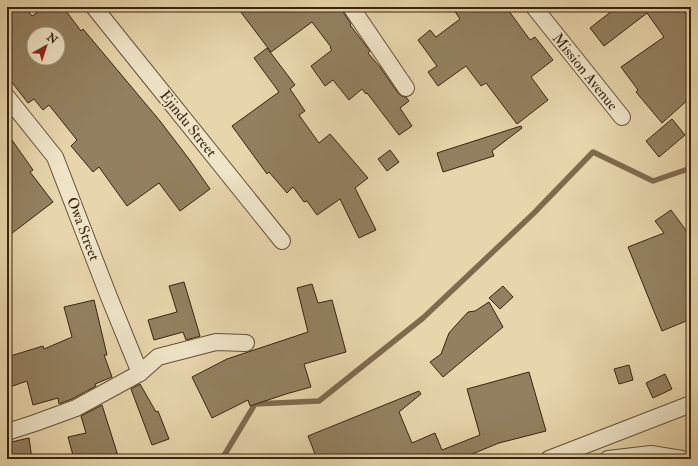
<svg xmlns="http://www.w3.org/2000/svg" width="698" height="466" font-family="'IM FELL Double Pica',serif">
  <rect width="100%" height="100%" fill="#e7d5ab"/>
  <filter id="stains"><feTurbulence type="fractalNoise" baseFrequency=".005" numOctaves="4"/><feColorMatrix values="0 0 0 0 .2 0 0 0 0 .09 0 0 0 0 .02 0 0 0 .5 -.17"/></filter>
  <radialGradient id="worn" r=".72"><stop offset=".6" stop-color="#630" stop-opacity="0"/><stop offset="1" stop-color="#630" stop-opacity=".3"/></radialGradient>
  <g fill="none" stroke-linecap="round" stroke-linejoin="round">
    <path stroke="#7e6a4d" stroke-width="5.5" d="M 222,459 L 255,404 L 319,401 L 423,318 L 534,213 L 593,152 L 653,181 L 691,168"/>
  </g>
  <g fill="#938060" stroke="#38240f" fill-rule="evenodd">
    <path d="M 14,7 L 25,7 L 32,16 L 45,7 L 63,7 L 81,31 L 83,29 L 160,121 L 189,159 L 210,189 L 180,211 L 159,183 L 127,206 L 99,167 L 93,172 L 71,146 L 77,140 L 49,105 L 43,110 L 34,99 L 28,103 L 7,76 L 7,12 ZM 34,34 L 58,34 L 58,58 L 34,58 Z"/>
    <path d="M 237,7 L 342,7 L 343,12 L 351,24 L 350,25 L 370,51 L 368,53 L 380,67 L 398,93 L 402,96 L 406,97 L 409,101 L 400,108 L 412,126 L 399,135 L 367,93 L 366,94 L 362,89 L 349,100 L 333,80 L 325,86 L 311,66 L 332,50 L 330,48 L 331,47 L 312,22 L 271,52 Z"/>
    <path d="M 452,7 L 506,7 L 530,40 L 535,37 L 553,60 L 531,77 L 548,100 L 517,124 L 486,83 L 481,86 L 466,66 L 438,86 L 428,72 L 437,66 L 418,40 L 430,30 L 436,37 L 460,19 Z"/>
    <path d="M 617,7 L 681,7 L 691,21 L 691,97 L 662,123 L 636,92 L 638,90 L 621,67 L 664,37 L 647,13 L 604,46 L 590,28 Z"/>
    <path d="M 267,48 L 295,85 L 290,89 L 305,111 L 299,115 L 319,143 L 330,134 L 368,178 L 355,188 L 376,230 L 359,238 L 340,199 L 317,215 L 307,201 L 304,202 L 293,187 L 287,193 L 269,172 L 267,174 L 232,126 L 279,92 L 254,58 Z"/>
    <path d="M 672,119 L 685,135 L 659,157 L 646,141 Z"/>
    <path d="M 521,126 L 522,128 L 492,151 L 494,156 L 443,172 L 437,153 Z"/>
    <path d="M 7,133 L 33,170 L 30,172 L 53,202 L 7,237 Z"/>
    <path d="M 390,150 L 399,162 L 387,171 L 378,159 Z"/>
    <path d="M 671,210 L 691,237 L 691,319 L 662,331 L 628,247 L 664,233 L 655,221 Z"/>
    <path d="M 184,282 L 200,336 L 186,340 L 183,332 L 154,340 L 148,320 L 177,312 L 169,286 Z"/>
    <path d="M 312,284 L 318,303 L 332,300 L 346,352 L 304,364 L 311,387 L 286,394 L 250,406 L 248,400 L 212,418 L 192,377 L 227,359 L 308,332 L 297,288 Z"/>
    <path d="M 503,286 L 513,297 L 500,309 L 489,298 Z"/>
    <path d="M 94,300 L 107,355 L 104,355 L 112,377 L 95,384 L 96,386 L 72,399 L 59,404 L 58,398 L 33,405 L 27,381 L 7,388 L 7,357 L 43,346 L 44,349 L 72,337 L 64,307 Z"/>
    <path d="M 489,302 L 503,327 L 443,377 L 430,362 L 441,354 L 449,333 L 457,324 L 468,312 L 475,311 Z"/>
    <path d="M 629,365 L 633,380 L 619,384 L 614,369 Z"/>
    <path d="M 529,372 L 546,431 L 499,443 L 460,459 L 421,459 L 428,454 L 418,459 L 317,459 L 308,436 L 419,391 L 421,394 L 399,412 L 412,443 L 435,433 L 442,450 L 480,435 L 467,389 Z"/>
    <path d="M 665,374 L 672,389 L 653,398 L 646,383 Z"/>
    <path d="M 140,384 L 156,412 L 158,411 L 169,439 L 152,445 L 131,389 Z"/>
    <path d="M 102,405 L 119,459 L 74,459 L 68,437 L 86,433 L 81,416 Z"/>
    <path d="M 29,438 L 32,459 L 10,459 L 7,443 Z"/>
  </g>
  <g fill="none" stroke-linecap="round" stroke-linejoin="round">
    <g stroke="#645036" stroke-width="18">
      <g id="street">
        <path d="M 94,7 L 282,241"/>
        <path d="M 351,7 L 406,88"/>
        <path d="M 534,7 L 622,117"/>
        <path d="M 7,97 L 55,157 L 109,297 L 140,373"/>
        <path d="M 7,432 L 35,423 L 76,408 L 140,373 L 158,357 L 216,342 L 246,343"/>
        <path d="M 549,459 L 691,404"/>
        <path d="M 608,459 L 651,454 L 682,459"/>
      </g>
    </g>
    <use href="#street" stroke="#efe4c8" stroke-width="16"/>
  </g>
  <g text-anchor="middle" dominant-baseline="central" stroke-width="3" stroke-linejoin="round" paint-order="stroke">
    <g font-size="15" fill="#38240f" stroke="#efe4c8">
      <text transform="translate(585 72) rotate(51)">Mission Avenue</text>
      <text transform="translate(188 124) rotate(51)">Ejindu Street</text>
      <text transform="translate(83 229) rotate(69)">Owa Street</text>
    </g>
  </g>
  <rect width="698" height="466" fill="none" stroke="#e7d5ab" stroke-width="24"/>
  <rect x="8" y="8" width="682" height="450" fill="none" stroke="#38240f" stroke-width="2"/>
  <rect x="12" y="12" width="674" height="442" fill="none" stroke="#38240f"/>
  <g transform="translate(46 46) rotate(39)"><circle r="19" fill="#efe4c8" stroke="#a6977e"/>
  <path d="M0-3L7 15L0 10L-7 15Z" fill="#8f2418"/>
  <text y="-6" font-size="11" font-weight="bold" text-anchor="middle" fill="#38240f">N</text>
  </g>
  <rect width="100%" height="100%" filter="url(#stains)"/>
  <rect width="100%" height="100%" fill="url(#worn)"/>
</svg>
